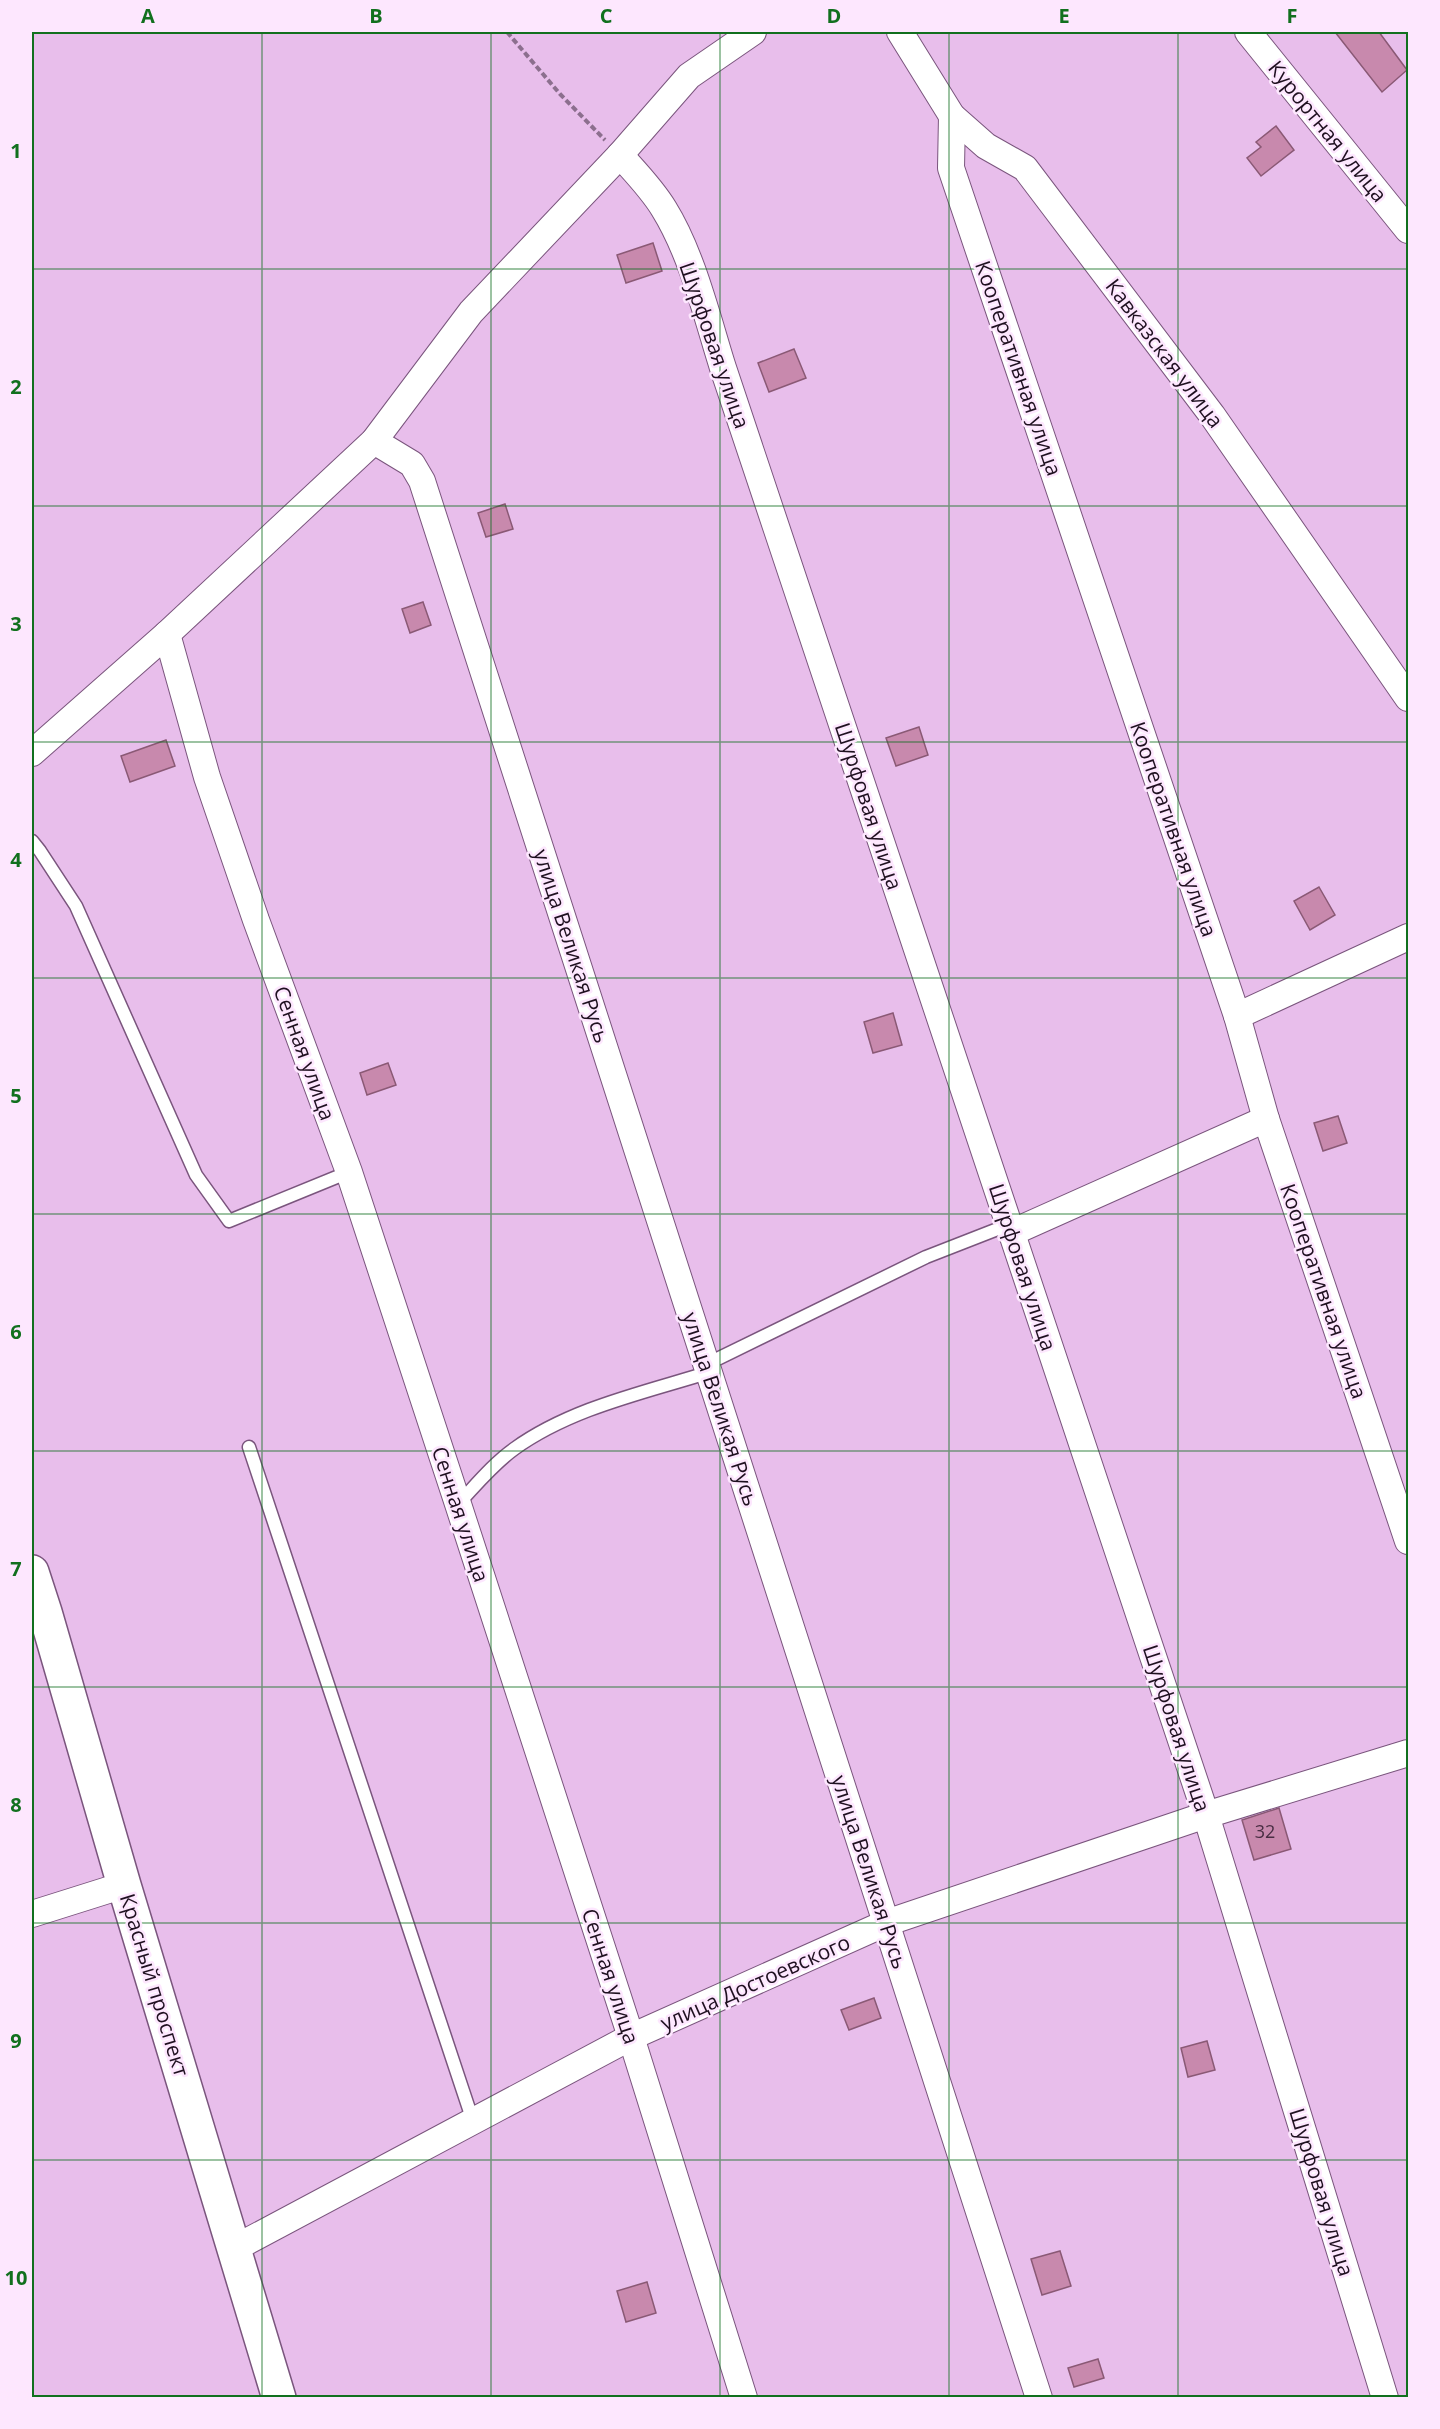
<svg xmlns="http://www.w3.org/2000/svg" width="1440" height="2429" font-family="'Open Sans',sans-serif">
  <rect width="100%" height="100%" fill="#e8beeb"/>
  <g fill="#c889ad" stroke="#8a5975" stroke-width="1.5">
    <path d="M 1335,32 L 1379,32 L 1407,70 L 1382,92 Z"/>
    <path d="M 1276,126 L 1294,150 L 1261,176 L 1247,158 L 1261,147 L 1256,142 Z"/>
    <path d="M 653,243 L 662,271 L 626,283 L 617,255 Z"/>
    <path d="M 794,349 L 806,378 L 769,392 L 758,363 Z"/>
    <path d="M 505,504 L 513,529 L 486,537 L 478,513 Z"/>
    <path d="M 423,602 L 431,625 L 410,633 L 402,609 Z"/>
    <path d="M 919,727 L 928,755 L 896,766 L 886,738 Z"/>
    <path d="M 166,740 L 175,766 L 130,782 L 121,756 Z"/>
    <path d="M 1319,887 L 1335,915 L 1310,930 L 1294,901 Z"/>
    <path d="M 893,1013 L 902,1045 L 873,1053 L 864,1022 Z"/>
    <path d="M 388,1063 L 396,1085 L 367,1095 L 360,1073 Z"/>
    <path d="M 1338,1116 L 1347,1143 L 1323,1151 L 1314,1123 Z"/>
    <path d="M 1279,1808 L 1291,1849 L 1254,1860 L 1242,1820 Z"/>
    <path d="M 874,1998 L 881,2018 L 849,2030 L 841,2010 Z"/>
    <path d="M 1207,2041 L 1215,2070 L 1188,2077 L 1181,2048 Z"/>
    <path d="M 1060,2251 L 1071,2286 L 1042,2295 L 1031,2259 Z"/>
    <path d="M 647,2282 L 656,2313 L 626,2322 L 617,2291 Z"/>
    <path d="M 1098,2359 L 1104,2378 L 1074,2387 L 1068,2368 Z"/>
  </g>
  <g fill="none" stroke-linecap="round" stroke-linejoin="round">
    <g stroke="#7a557d" stroke-width="15">
      <g id="lane">
        <path d="M 32,841 L 40,851 L 76,906 L 196,1175 L 229,1221 L 349,1172"/>
        <path d="M 707,1364 L 926,1257 L 1008,1225"/>
        <path d="M 249,1447 L 473,2121"/>
        <path d="M 458,1504 C 476,1485 493,1464 514,1449 C 571,1408 643,1393 710,1372"/>
      </g>
    </g>
    <g stroke="#7a557d" stroke-width="28">
      <g id="street">
        <path d="M 900,32 L 952,116 L 986,146 L 1025,168 L 1212,415 L 1408,698"/>
        <path d="M 1248,32 L 1408,230"/>
        <path d="M 952,116 L 951,168 L 1237,1016 L 1266,1119 L 1408,1541"/>
        <path d="M 620,155 C 636,173 652,189 664,209 C 692,254 707,317 723,368 L 1206,1815 L 1385,2398"/>
        <path d="M 374,441 L 412,464 L 422,481 L 1039,2398"/>
        <path d="M 167,634 L 207,777 L 256,920 L 349,1172 L 458,1504 L 631,2037 L 744,2398"/>
        <path d="M 32,753 L 167,634 L 374,441 L 471,312 L 620,155 L 689,76 L 753,32"/>
        <path d="M 1237,1016 L 1408,937"/>
        <path d="M 1011,1233 L 1266,1119"/>
        <path d="M 32,1914 L 124,1885"/>
        <path d="M 235,2248 L 631,2037 L 886,1923 L 1206,1815 L 1408,1753"/>
      </g>
    </g>
    <g stroke="#7a557d" stroke-width="36">
      <path id="secondary" d="M 32,1572 L 45,1612 L 124,1885 L 279,2398"/>
    </g>
    <path stroke="#8c6f8e" stroke-width="4" stroke-dasharray="6 3" stroke-linecap="butt" d="M 507,32 L 560,94 L 605,140"/>
    <use href="#lane" stroke="#fff" stroke-width="12"/>
    <use href="#street" stroke="#fff" stroke-width="26"/>
    <use href="#secondary" stroke="#fff" stroke-width="33"/>
  </g>
  <path fill="none" stroke="#11701e" stroke-width="1.5" stroke-opacity="0.55" d="M 262,32 L 262,2398M 491,32 L 491,2398M 720,32 L 720,2398M 949,32 L 949,2398M 1178,32 L 1178,2398M 32,269 L 1408,269M 32,506 L 1408,506M 32,742 L 1408,742M 32,978 L 1408,978M 32,1214 L 1408,1214M 32,1451 L 1408,1451M 32,1687 L 1408,1687M 32,1923 L 1408,1923M 32,2160 L 1408,2160"/>
  <g text-anchor="middle" dominant-baseline="central" stroke-width="5" stroke-linejoin="round" paint-order="stroke">
    <g font-size="18" fill="#492e43">
      <text x="1265" y="1831">32</text>
    </g>
    <g font-size="21" fill="#1f1020" stroke="#fde7fe">
      <text transform="translate(1328 131) rotate(51)">Курортная улица</text>
      <text transform="translate(715 345) rotate(71)">Шурфовая улица</text>
      <text transform="translate(1165 353) rotate(53)">Кавказская улица</text>
      <text transform="translate(1019 368) rotate(71)">Кооперативная улица</text>
      <text transform="translate(869 806) rotate(72)">Шурфовая улица</text>
      <text transform="translate(1174 829) rotate(71)">Кооперативная улица</text>
      <text transform="translate(572 946) rotate(72)">улица Великая Русь</text>
      <text transform="translate(305 1053) rotate(70)">Сенная улица</text>
      <text transform="translate(1023 1267) rotate(72)">Шурфовая улица</text>
      <text transform="translate(1324 1291) rotate(71)">Кооперативная улица</text>
      <text transform="translate(721 1409) rotate(72)">улица Великая Русь</text>
      <text transform="translate(461 1514) rotate(72)">Сенная улица</text>
      <text transform="translate(1177 1728) rotate(72)">Шурфовая улица</text>
      <text transform="translate(870 1872) rotate(72)">улица Великая Русь</text>
      <text transform="translate(611 1976) rotate(72)">Сенная улица</text>
      <text transform="translate(755 1982) rotate(-24)">улица Достоевского</text>
      <text transform="translate(155 1985) rotate(73)">Красный проспект</text>
      <text transform="translate(1322 2192) rotate(73)">Шурфовая улица</text>
    </g>
  </g>
  <rect width="1440" height="2429" fill="none" stroke="#fde7fe" stroke-width="66"/>
  <rect x="33" y="33" width="1374" height="2363" fill="none" stroke="#11701e" stroke-width="2"/>
  <g font-size="20" text-anchor="middle" font-weight="bold" fill="#11701e">
    <text x="148" y="23">A</text>
    <text x="376" y="23">B</text>
    <text x="606" y="23">C</text>
    <text x="834" y="23">D</text>
    <text x="1064" y="23">E</text>
    <text x="1292" y="23">F</text>
    <text x="16" y="158">1</text>
    <text x="16" y="394">2</text>
    <text x="16" y="631">3</text>
    <text x="16" y="867">4</text>
    <text x="16" y="1103">5</text>
    <text x="16" y="1339">6</text>
    <text x="16" y="1576">7</text>
    <text x="16" y="1812">8</text>
    <text x="16" y="2048">9</text>
    <text x="16" y="2285">10</text>
  </g>
</svg>
